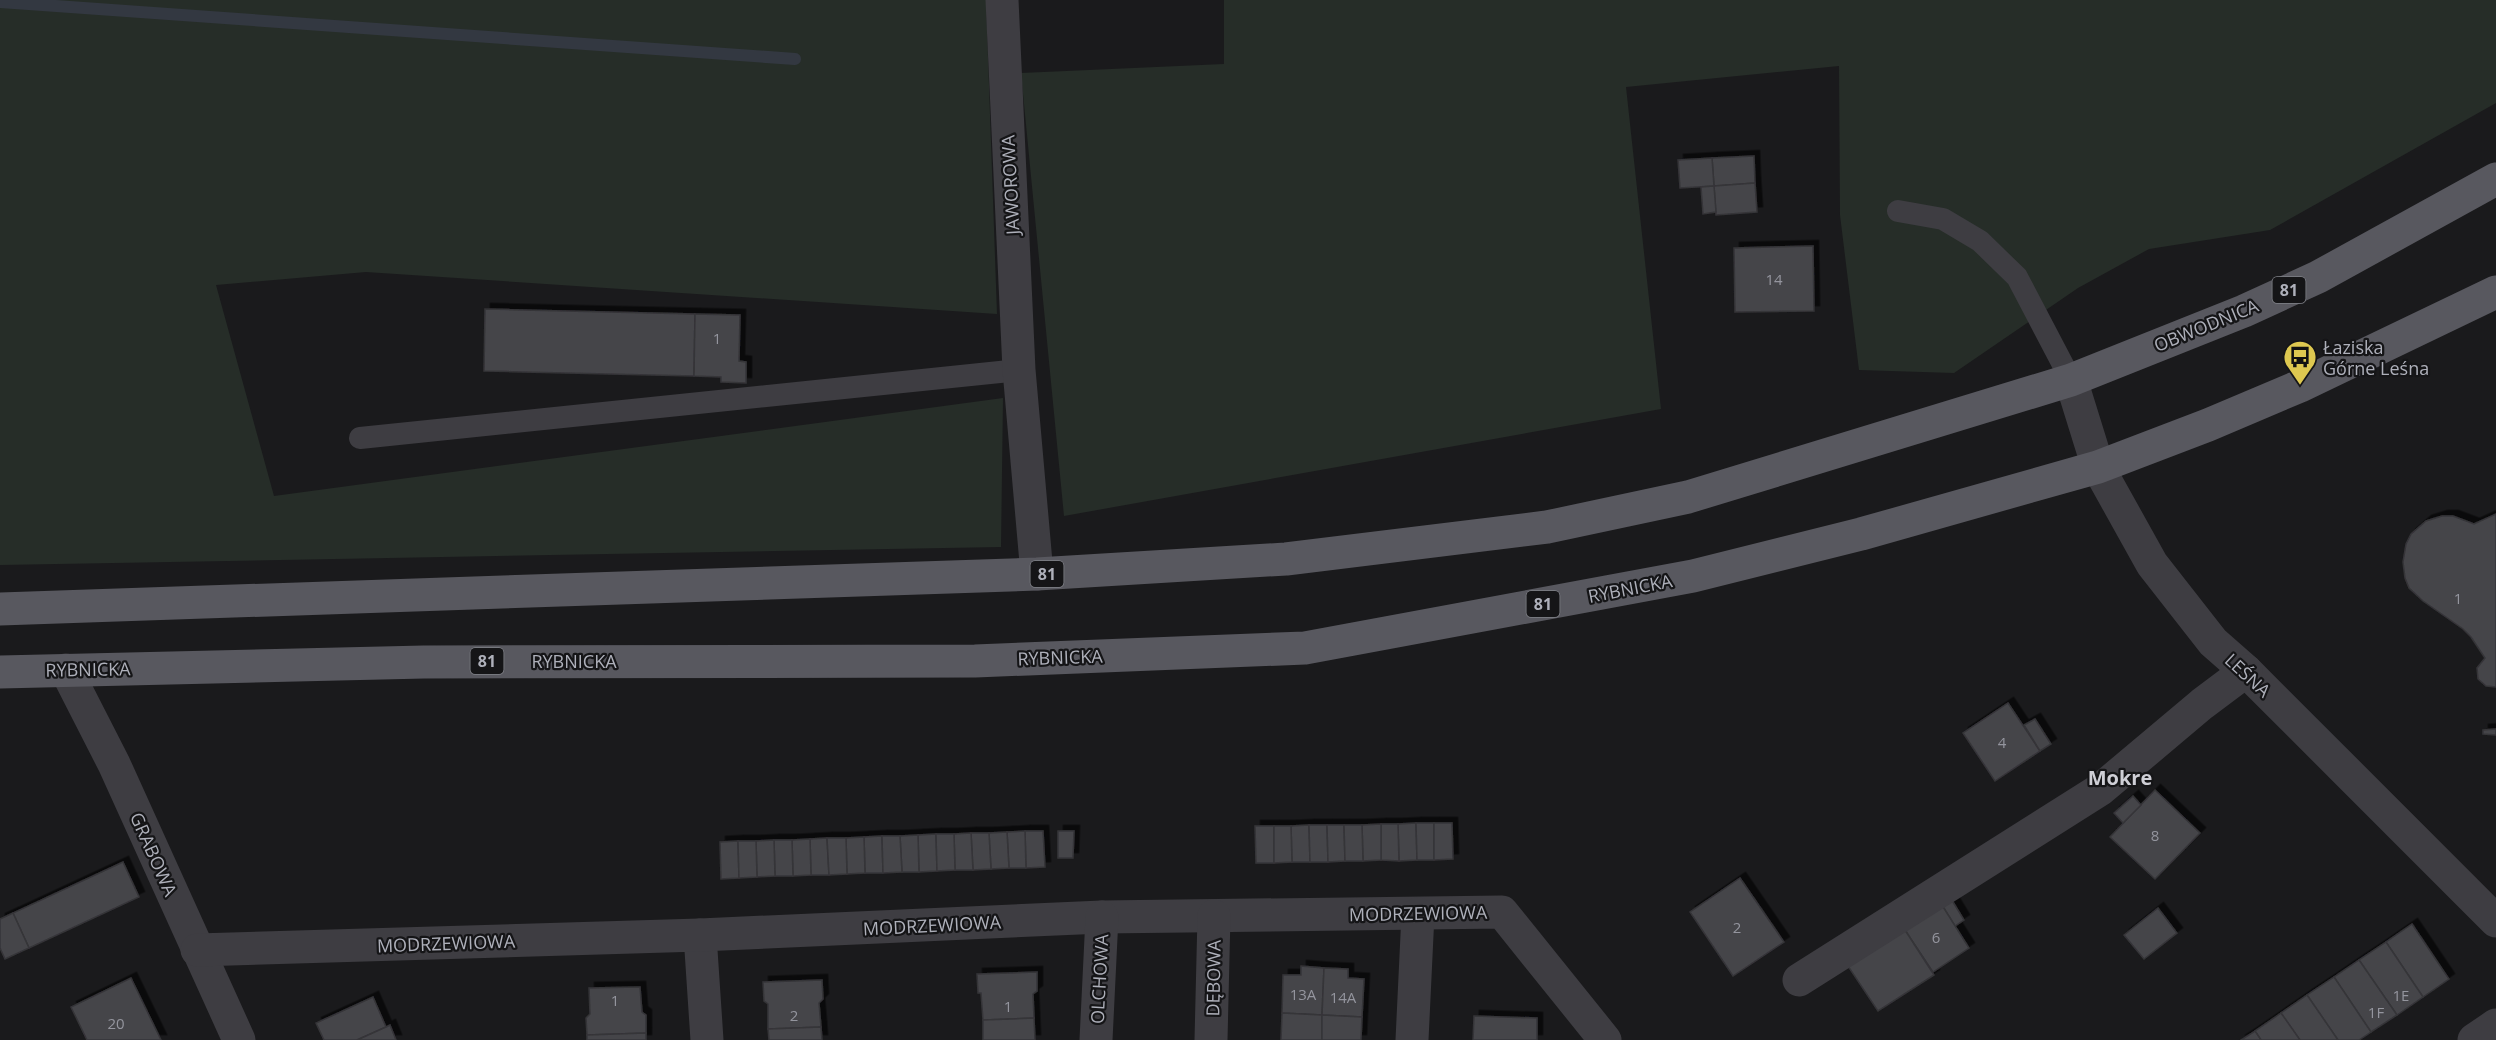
<svg xmlns="http://www.w3.org/2000/svg" width="2496" height="1040" font-family="'Open Sans',sans-serif">
  <defs>
    <filter id="shadow"><feDropShadow dx="5.5" dy="-5.5" stdDeviation="0" flood-color="#0009"/></filter>
  </defs>
  <rect width="100%" height="100%" fill="#1a1a1c"/>
  <g fill="#262d28">
    <path d="M 0,0 L 986,0 L 997,314 L 366,272 L 216,285 L 274,496 L 1003,398 L 1001,547 L 0,565 Z"/>
    <path d="M 1224,0 L 2496,0 L 2496,103 L 2270,230 L 2149,249 L 2078,288 L 1954,373 L 1859,370 L 1840,215 L 1839,66 L 1626,87 L 1661,409 L 1064,516 L 1021,73 L 1224,64 Z"/>
  </g>
  <g fill="none" stroke-linecap="round" stroke-linejoin="round">
    <path stroke="#333841" stroke-width="12" d="M 0,2 L 795,59"/>
  </g>
  <g fill="#454549" stroke="#353438" stroke-width="1.5" filter="url(#shadow)">
    <path d="M 1754,156 L 1755,183 L 1714,186 L 1712,158 Z"/>
    <path d="M 1712,158 L 1714,186 L 1680,188 L 1678,160 Z"/>
    <path d="M 1755,183 L 1757,212 L 1716,215 L 1714,186 Z"/>
    <path d="M 1714,186 L 1716,212 L 1703,214 L 1701,187 Z"/>
    <path d="M 1813,246 L 1814,311 L 1735,312 L 1734,248 Z"/>
    <path d="M 485,309 L 695,314 L 694,376 L 484,371 Z"/>
    <path d="M 695,314 L 740,315 L 739,361 L 746,362 L 746,383 L 721,382 L 721,377 L 694,376 Z"/>
    <path d="M 2496,514 L 2496,687 L 2486,686 L 2478,679 L 2477,668 L 2485,658 L 2471,637 L 2463,629 L 2423,601 L 2409,588 L 2405,578 L 2403,562 L 2406,544 L 2411,534 L 2426,521 L 2442,516 L 2453,516 L 2474,524 Z"/>
    <path d="M 2008,703 L 2040,751 L 1995,781 L 1963,733 Z"/>
    <path d="M 2035,719 L 2051,744 L 2040,751 L 2024,725 Z"/>
    <path d="M 2496,729 L 2496,735 L 2483,734 L 2483,730 Z"/>
    <path d="M 2155,790 L 2200,833 L 2155,879 L 2110,837 Z"/>
    <path d="M 2133,796 L 2141,805 L 2123,823 L 2114,813 Z"/>
    <path d="M 1416,823 L 1417,860 L 1399,861 L 1398,824 Z"/>
    <path d="M 1416,823 L 1434,823 L 1434,860 L 1417,860 Z"/>
    <path d="M 1434,823 L 1452,823 L 1453,859 L 1434,860 Z"/>
    <path d="M 1381,824 L 1398,824 L 1399,861 L 1381,860 Z"/>
    <path d="M 1381,824 L 1381,860 L 1363,861 L 1362,825 Z"/>
    <path d="M 1309,825 L 1310,862 L 1292,862 L 1291,826 Z"/>
    <path d="M 1309,825 L 1327,825 L 1328,862 L 1310,862 Z"/>
    <path d="M 1327,825 L 1344,825 L 1345,861 L 1328,862 Z"/>
    <path d="M 1344,825 L 1362,825 L 1363,861 L 1345,861 Z"/>
    <path d="M 1255,826 L 1274,826 L 1274,863 L 1256,863 Z"/>
    <path d="M 1274,826 L 1291,826 L 1292,862 L 1274,863 Z"/>
    <path d="M 1025,831 L 1043,831 L 1045,867 L 1026,868 Z"/>
    <path d="M 1025,831 L 1026,868 L 1009,868 L 1007,832 Z"/>
    <path d="M 1058,831 L 1074,831 L 1073,858 L 1058,858 Z"/>
    <path d="M 1007,832 L 1009,868 L 991,869 L 989,833 Z"/>
    <path d="M 971,833 L 989,833 L 991,869 L 973,870 Z"/>
    <path d="M 971,833 L 973,870 L 955,870 L 954,834 Z"/>
    <path d="M 936,834 L 937,871 L 919,872 L 918,835 Z"/>
    <path d="M 936,834 L 954,834 L 955,870 L 937,871 Z"/>
    <path d="M 918,835 L 919,872 L 902,872 L 900,836 Z"/>
    <path d="M 882,836 L 883,873 L 865,873 L 864,837 Z"/>
    <path d="M 882,836 L 900,836 L 902,872 L 883,873 Z"/>
    <path d="M 864,837 L 865,873 L 847,874 L 846,838 Z"/>
    <path d="M 827,838 L 829,875 L 811,875 L 810,839 Z"/>
    <path d="M 827,838 L 846,838 L 847,874 L 829,875 Z"/>
    <path d="M 810,839 L 811,875 L 793,876 L 792,840 Z"/>
    <path d="M 774,840 L 792,840 L 793,876 L 775,876 Z"/>
    <path d="M 774,840 L 775,876 L 757,877 L 756,841 Z"/>
    <path d="M 738,841 L 739,878 L 721,879 L 720,842 Z"/>
    <path d="M 738,841 L 756,841 L 757,877 L 739,878 Z"/>
    <path d="M 123,862 L 139,897 L 29,948 L 13,913 Z"/>
    <path d="M 1740,878 L 1784,942 L 1733,976 L 1690,912 Z"/>
    <path d="M 1950,897 L 1964,920 L 1955,926 L 1940,902 Z"/>
    <path d="M 1940,902 L 1969,948 L 1933,972 L 1903,927 Z"/>
    <path d="M 2158,908 L 2177,933 L 2144,959 L 2124,935 Z"/>
    <path d="M 13,913 L 29,948 L 5,959 L 0,948 L 0,919 Z"/>
    <path d="M 2412,924 L 2449,979 L 2423,997 L 2386,942 Z"/>
    <path d="M 1903,927 L 1934,975 L 1878,1011 L 1846,963 Z"/>
    <path d="M 2386,942 L 2423,997 L 2397,1015 L 2359,960 Z"/>
    <path d="M 2359,960 L 2397,1015 L 2371,1032 L 2334,977 Z"/>
    <path d="M 1301,966 L 1324,968 L 1322,1015 L 1282,1013 L 1283,975 L 1301,975 Z"/>
    <path d="M 1324,968 L 1348,969 L 1348,978 L 1364,979 L 1362,1017 L 1322,1015 Z"/>
    <path d="M 1037,972 L 1037,991 L 1033,994 L 1034,1018 L 983,1020 L 981,993 L 978,993 L 977,974 Z"/>
    <path d="M 2334,977 L 2371,1032 L 2359,1040 L 2338,1040 L 2307,995 Z"/>
    <path d="M 131,978 L 161,1040 L 87,1040 L 71,1007 Z"/>
    <path d="M 822,980 L 823,999 L 819,1003 L 821,1027 L 768,1029 L 768,1004 L 764,1001 L 763,982 Z"/>
    <path d="M 640,987 L 642,1012 L 646,1015 L 646,1033 L 587,1035 L 586,1018 L 590,1014 L 589,988 Z"/>
    <path d="M 2307,995 L 2338,1040 L 2300,1040 L 2281,1013 Z"/>
    <path d="M 373,997 L 386,1027 L 357,1040 L 324,1040 L 316,1023 Z"/>
    <path d="M 1282,1013 L 1322,1015 L 1322,1040 L 1281,1040 Z"/>
    <path d="M 2281,1013 L 2300,1040 L 2261,1040 L 2255,1031 Z"/>
    <path d="M 1322,1015 L 1362,1017 L 1361,1040 L 1322,1040 Z"/>
    <path d="M 1474,1016 L 1537,1018 L 1537,1040 L 1473,1040 Z"/>
    <path d="M 1034,1018 L 1035,1040 L 983,1040 L 983,1020 Z"/>
    <path d="M 390,1025 L 396,1040 L 357,1040 L 386,1027 Z"/>
    <path d="M 821,1027 L 822,1040 L 769,1040 L 768,1029 Z"/>
    <path d="M 2255,1031 L 2261,1040 L 2241,1040 Z"/>
    <path d="M 646,1033 L 646,1040 L 587,1040 L 587,1035 Z"/>
  </g>
  <g fill="none" stroke-linecap="round" stroke-linejoin="round">
    <g stroke="#3e3d42" stroke-width="22">
      <path d="M 1898,211 L 1943,219 L 1980,241 L 2017,277 L 2071,380"/>
      <path d="M 360,438 L 1019,370"/>
    </g>
    <g stroke="#3e3d42" stroke-width="33">
      <path d="M 1002,0 L 1019,370 L 1037,574"/>
      <path d="M 2071,380 L 2098,467 L 2152,564 L 2213,642 L 2246,671 L 2496,921"/>
      <path d="M 66,670 L 114,764 L 239,1040"/>
      <path d="M 700,935 L 707,1040"/>
      <path d="M 197,950 L 700,935 L 1102,917 L 1502,912 L 1605,1040"/>
      <path d="M 1799,980 L 2101,789 L 2202,704 L 2246,671"/>
      <path d="M 1096,1040 L 1102,917"/>
      <path d="M 1211,1040 L 1214,916"/>
      <path d="M 1412,1040 L 1418,914"/>
      <path d="M 2474,1040 L 2496,1025"/>
    </g>
    <g stroke="#58585f" stroke-width="33">
      <path d="M 0,609 L 1037,574 L 1286,559 L 1547,527 L 1688,497 L 2071,380 L 2244,311 L 2318,277 L 2496,179"/>
      <path d="M 0,672 L 424,662 L 975,661 L 1305,648 L 1693,576 L 1861,534 L 2098,467 L 2208,425 L 2300,386 L 2496,292"/>
    </g>
  </g>
  <defs>
    <g id="bus-pin" transform="scale(1.725)"><path d="M0 17L-7.5 6A9.5 9.5 0 1 1 7.5 6Z" fill="#dec850" stroke="#151517"/><path d="M-5-6H5V4H4V6H2V4H-2V6H-4V4H-5ZM-3.5-4V0h7V-4ZM-3.5 1.2v1.5H-2V1.2ZM2 1.2v1.5H3.5V1.2Z" fill="#111"/></g>
  </defs>
  <g fill-rule="evenodd">
    <use href="#bus-pin" x="2300" y="357"/>
  </g>
  <g text-anchor="middle" dominant-baseline="central" stroke-width="4.5" stroke-linejoin="round" paint-order="stroke">
    <g font-size="15" fill="#94959e">
      <text x="1774" y="279">14</text>
      <text x="717" y="338">1</text>
      <text x="2458" y="598">1</text>
      <text x="2002" y="742">4</text>
      <text x="2155" y="835">8</text>
      <text x="1737" y="927">2</text>
      <text x="1936" y="937">6</text>
      <text x="1303" y="994">13A</text>
      <text x="2401" y="995">1E</text>
      <text x="1343" y="997">14A</text>
      <text x="615" y="1000">1</text>
      <text x="1008" y="1006">1</text>
      <text x="2376" y="1012">1F</text>
      <text x="794" y="1015">2</text>
      <text x="116" y="1023">20</text>
    </g>
    <g fill="#151517" stroke="#808289" stroke-width="1.5">
      <rect x="2272.5" y="277" width="33" height="26" rx="4.5"/>
      <rect x="1030.5" y="561" width="33" height="26" rx="4.5"/>
      <rect x="1526.5" y="591" width="33" height="26" rx="4.5"/>
      <rect x="470.5" y="648" width="33" height="26" rx="4.5"/>
    </g>
    <g font-size="16" font-weight="bold" fill="#aeb0ba">
      <text x="2289" y="290">81</text>
      <text x="1047" y="574">81</text>
      <text x="1543" y="604">81</text>
      <text x="487" y="661">81</text>
    </g>
    <g font-size="18" fill="#aeb0ba" stroke="#151517">
      <text transform="translate(1010 185) rotate(-93)">JAWOROWA</text>
      <text transform="translate(2206 325) rotate(-22)">OBWODNICA</text>
      <text transform="translate(1630 588) rotate(-11)">RYBNICKA</text>
      <text transform="translate(1060 657) rotate(-2)">RYBNICKA</text>
      <text x="574" y="661">RYBNICKA</text>
      <text transform="translate(88 669) rotate(-1)">RYBNICKA</text>
      <text transform="translate(2248 675) rotate(43)">LEŚNA</text>
      <text transform="translate(154 854) rotate(66)">GRABOWA</text>
      <text transform="translate(1418 913) rotate(-1)">MODRZEWIOWA</text>
      <text transform="translate(932 925) rotate(-3)">MODRZEWIOWA</text>
      <text transform="translate(446 943) rotate(-2)">MODRZEWIOWA</text>
      <text transform="translate(1213 978) rotate(-89)">DĘBOWA</text>
      <text transform="translate(1099 979) rotate(-87)">OLCHOWA</text>
    </g>
    <g font-size="18" fill="#aeb0ba" stroke="#151517" text-anchor="start">
      <text x="2323" y="347">Łaziska<tspan x="2323" dy="21">Górne Leśna</tspan></text>
    </g>
    <g font-size="20" font-weight="bold" fill="#cfcfd6" stroke="#151517">
      <text x="2120" y="777">Mokre</text>
    </g>
  </g>
</svg>
